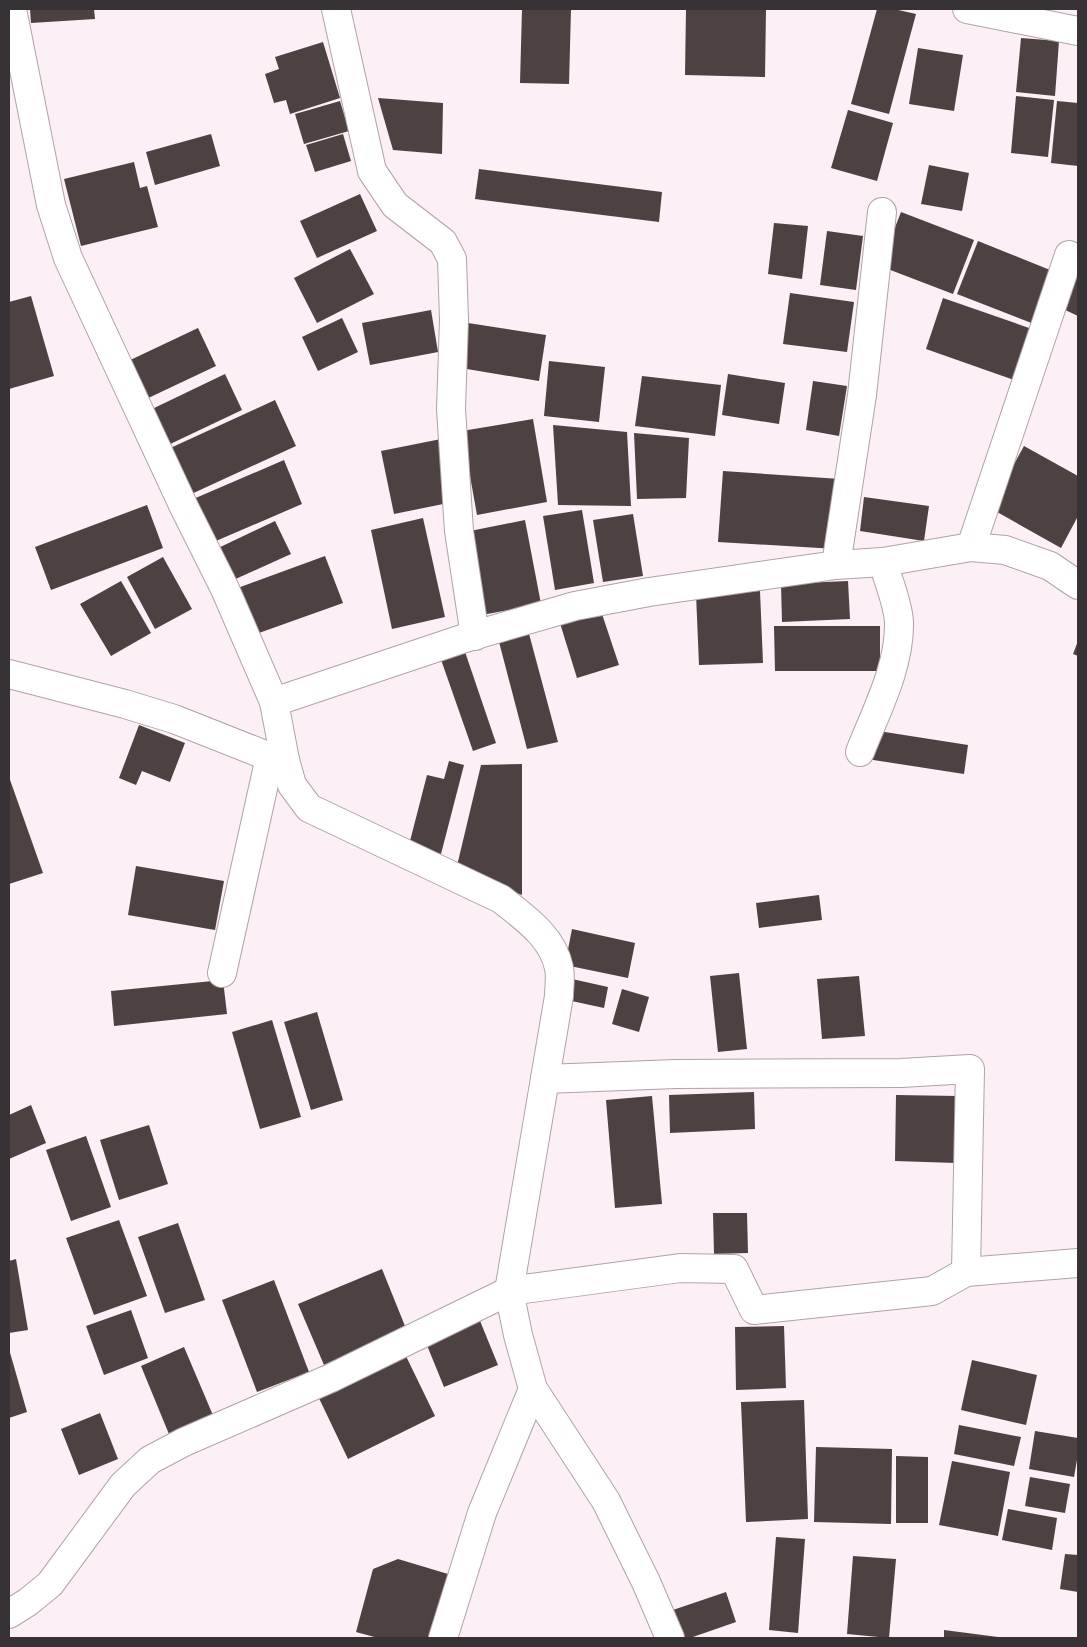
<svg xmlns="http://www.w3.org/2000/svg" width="1087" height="1647" font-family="Rubik,sans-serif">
  <rect width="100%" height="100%" fill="#fceff5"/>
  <g fill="#4d4141">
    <path d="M 30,9 L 94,9 L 95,19 L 31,23 Z"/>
    <path d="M 522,9 L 571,9 L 569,84 L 520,83 Z"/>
    <path d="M 686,9 L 766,9 L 765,77 L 685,75 Z"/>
    <path d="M 877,9 L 894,9 L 916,14 L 889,114 L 851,104 Z"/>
    <path d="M 1021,38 L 1059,41 L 1055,96 L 1016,92 Z"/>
    <path d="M 323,42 L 340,98 L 290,114 L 286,100 L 274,103 L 265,74 L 279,69 L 275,57 Z"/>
    <path d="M 918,48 L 963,55 L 954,111 L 909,104 Z"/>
    <path d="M 1016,96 L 1054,100 L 1048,157 L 1011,153 Z"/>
    <path d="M 378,98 L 443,103 L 442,154 L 393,150 Z"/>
    <path d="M 340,101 L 349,131 L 304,144 L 295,114 Z"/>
    <path d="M 1057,101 L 1078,103 L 1078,166 L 1051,163 Z"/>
    <path d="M 848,110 L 893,123 L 877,181 L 831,168 Z"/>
    <path d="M 211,134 L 220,166 L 155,185 L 146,152 Z"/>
    <path d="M 343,134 L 351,161 L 315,172 L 306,145 Z"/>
    <path d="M 134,162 L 140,188 L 147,186 L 158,227 L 81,246 L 64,179 Z"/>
    <path d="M 929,165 L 969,173 L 962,211 L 921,204 Z"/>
    <path d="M 479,169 L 662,192 L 659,222 L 475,199 Z"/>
    <path d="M 360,194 L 377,231 L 317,258 L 300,221 Z"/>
    <path d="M 901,212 L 974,240 L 953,294 L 880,266 Z"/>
    <path d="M 774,223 L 808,226 L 802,279 L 768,274 Z"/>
    <path d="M 827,231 L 863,236 L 856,290 L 820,285 Z"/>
    <path d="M 978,241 L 1055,272 L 1034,324 L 957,294 Z"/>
    <path d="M 350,249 L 374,294 L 317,323 L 294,278 Z"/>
    <path d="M 1078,271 L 1078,316 L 1061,308 Z"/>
    <path d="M 790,293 L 854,302 L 847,352 L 783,344 Z"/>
    <path d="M 31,296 L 54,376 L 9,389 L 9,302 Z"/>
    <path d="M 943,298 L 1032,329 L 1014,380 L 926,349 Z"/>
    <path d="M 431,310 L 438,352 L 370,365 L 362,323 Z"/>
    <path d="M 342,318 L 358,352 L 318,371 L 302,337 Z"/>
    <path d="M 468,323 L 546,335 L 539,381 L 461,368 Z"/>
    <path d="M 198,328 L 216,366 L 142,401 L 124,363 Z"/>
    <path d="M 549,361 L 605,367 L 599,422 L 544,416 Z"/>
    <path d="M 225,374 L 242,410 L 166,446 L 150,410 Z"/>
    <path d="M 728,374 L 785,383 L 779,424 L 722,415 Z"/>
    <path d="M 642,376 L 721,385 L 715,436 L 635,426 Z"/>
    <path d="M 813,381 L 847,386 L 839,436 L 806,430 Z"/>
    <path d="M 275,400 L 296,446 L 187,496 L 166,450 Z"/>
    <path d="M 533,419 L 547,502 L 477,515 L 462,431 Z"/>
    <path d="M 553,425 L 627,432 L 631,506 L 558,505 Z"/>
    <path d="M 634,433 L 689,438 L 686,498 L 637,499 Z"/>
    <path d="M 441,439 L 453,502 L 394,514 L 381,451 Z"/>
    <path d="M 1024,446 L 1078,476 L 1078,516 L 1061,548 L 990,508 Z"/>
    <path d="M 284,460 L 302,504 L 209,544 L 191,500 Z"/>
    <path d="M 723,471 L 840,479 L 836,549 L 718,542 Z"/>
    <path d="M 864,497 L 929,506 L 924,541 L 860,531 Z"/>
    <path d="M 147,505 L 163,548 L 51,590 L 35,547 Z"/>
    <path d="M 582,510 L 594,583 L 555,590 L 543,516 Z"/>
    <path d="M 633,514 L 643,576 L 603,582 L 593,520 Z"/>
    <path d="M 423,518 L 445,617 L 392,629 L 371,530 Z"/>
    <path d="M 525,520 L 541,604 L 482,615 L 465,532 Z"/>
    <path d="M 275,521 L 291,554 L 229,582 L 214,550 Z"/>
    <path d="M 325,556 L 343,603 L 253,635 L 235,589 Z"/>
    <path d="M 163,557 L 192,609 L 155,629 L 127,577 Z"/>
    <path d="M 121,581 L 151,633 L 111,656 L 80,604 Z"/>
    <path d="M 848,581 L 850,619 L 782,622 L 781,584 Z"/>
    <path d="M 760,591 L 763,663 L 699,665 L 696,594 Z"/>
    <path d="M 600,608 L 619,665 L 577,678 L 559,620 Z"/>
    <path d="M 774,626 L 880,626 L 880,671 L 775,671 Z"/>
    <path d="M 528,630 L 558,742 L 527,749 L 498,638 Z"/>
    <path d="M 1078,641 L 1078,656 L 1073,654 Z"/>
    <path d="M 462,643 L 496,743 L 473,751 L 438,651 Z"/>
    <path d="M 139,725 L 185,743 L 170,782 L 142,771 L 136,785 L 119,778 Z"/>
    <path d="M 872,730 L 968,745 L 964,774 L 867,759 Z"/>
    <path d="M 449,761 L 464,765 L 441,854 L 409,845 L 427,775 L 444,779 Z"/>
    <path d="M 522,764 L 522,895 L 456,870 L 481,765 Z"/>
    <path d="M 9,777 L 43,873 L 9,884 Z"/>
    <path d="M 136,866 L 224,881 L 215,930 L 128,915 Z"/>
    <path d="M 819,895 L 822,920 L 759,928 L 756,903 Z"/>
    <path d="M 572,929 L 635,943 L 628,978 L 565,965 Z"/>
    <path d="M 739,973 L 747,1049 L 718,1052 L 710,976 Z"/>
    <path d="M 859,976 L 865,1036 L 822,1039 L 817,979 Z"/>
    <path d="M 572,979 L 608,987 L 604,1008 L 567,1000 Z"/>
    <path d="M 223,980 L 227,1014 L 114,1026 L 111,991 Z"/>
    <path d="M 622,989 L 649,997 L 639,1032 L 612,1024 Z"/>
    <path d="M 317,1012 L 343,1100 L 311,1110 L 284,1022 Z"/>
    <path d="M 272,1020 L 301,1117 L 260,1129 L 232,1032 Z"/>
    <path d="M 754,1092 L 755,1129 L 670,1133 L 669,1095 Z"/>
    <path d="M 896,1095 L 957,1096 L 956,1163 L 895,1161 Z"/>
    <path d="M 652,1096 L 662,1204 L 615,1208 L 606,1100 Z"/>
    <path d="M 31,1105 L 46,1143 L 9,1159 L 9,1115 Z"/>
    <path d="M 149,1125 L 168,1184 L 119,1200 L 100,1140 Z"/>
    <path d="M 86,1136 L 111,1207 L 71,1221 L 46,1150 Z"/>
    <path d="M 713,1213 L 747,1213 L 748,1253 L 714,1254 Z"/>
    <path d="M 119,1220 L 147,1296 L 94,1315 L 66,1238 Z"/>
    <path d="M 178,1223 L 205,1300 L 165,1313 L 138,1237 Z"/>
    <path d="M 16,1259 L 28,1330 L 9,1333 L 9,1261 Z"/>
    <path d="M 382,1269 L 407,1331 L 324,1365 L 298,1304 Z"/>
    <path d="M 274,1280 L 309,1372 L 257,1392 L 222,1300 Z"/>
    <path d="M 131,1310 L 148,1358 L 104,1375 L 86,1326 Z"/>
    <path d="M 478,1316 L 498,1365 L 444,1387 L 424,1338 Z"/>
    <path d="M 784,1326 L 786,1388 L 736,1390 L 735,1327 Z"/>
    <path d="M 184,1347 L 215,1420 L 171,1439 L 141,1366 Z"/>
    <path d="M 9,1349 L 27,1412 L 9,1418 Z"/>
    <path d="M 404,1352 L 435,1416 L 348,1459 L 317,1394 Z"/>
    <path d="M 972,1360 L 1037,1375 L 1026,1425 L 961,1410 Z"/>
    <path d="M 804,1400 L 808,1519 L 746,1522 L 741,1402 Z"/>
    <path d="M 100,1413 L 118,1459 L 79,1475 L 61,1429 Z"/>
    <path d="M 959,1425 L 1021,1437 L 1014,1466 L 954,1454 Z"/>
    <path d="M 1035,1431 L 1078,1438 L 1078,1454 L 1074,1477 L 1029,1469 Z"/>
    <path d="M 816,1447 L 892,1449 L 891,1524 L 814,1522 Z"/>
    <path d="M 896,1456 L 928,1457 L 928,1523 L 896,1523 Z"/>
    <path d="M 952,1461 L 1010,1472 L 998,1536 L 939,1525 Z"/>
    <path d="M 1030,1477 L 1070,1484 L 1065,1513 L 1025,1506 Z"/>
    <path d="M 1008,1509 L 1057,1518 L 1052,1550 L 1002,1540 Z"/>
    <path d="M 776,1537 L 805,1539 L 798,1633 L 769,1630 Z"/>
    <path d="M 1065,1554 L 1078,1555 L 1078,1592 L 1060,1589 Z"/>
    <path d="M 853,1556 L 896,1559 L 889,1638 L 847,1634 Z"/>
    <path d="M 398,1559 L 448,1574 L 429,1638 L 378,1638 L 356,1632 L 373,1569 Z"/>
    <path d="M 726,1592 L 736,1622 L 690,1638 L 679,1638 L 670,1611 Z"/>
    <path d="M 944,1630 L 998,1637 L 998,1638 L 944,1638 Z"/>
  </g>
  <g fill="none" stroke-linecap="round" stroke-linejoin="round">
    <g stroke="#afa3a8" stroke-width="30">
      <g id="street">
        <path d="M 12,9 L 51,205 L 68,258 L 184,507 L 225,589 L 274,702 L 285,760 L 292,785 L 309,808 L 501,899 C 525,918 553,937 559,968 C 561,977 559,987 559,996 L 509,1291 L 518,1335 L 533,1389 L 606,1501 L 646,1582 L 670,1638"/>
        <path d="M 336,9 L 372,171 L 395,205 L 443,242 L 452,259 L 454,320 L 451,409 L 459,531 L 475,636"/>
        <path d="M 967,9 L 1078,31"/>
        <path d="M 971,547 L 1069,255"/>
        <path d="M 836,565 L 862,395 L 882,212"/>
        <path d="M 9,674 L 125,704 L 174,719 L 270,757 L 285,760"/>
        <path d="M 274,702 L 465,638 L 575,606 L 649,592 L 836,565 L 883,562 L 971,547 L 1005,550 L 1050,566 L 1078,585"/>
        <path d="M 860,752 C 876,711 900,667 899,622 C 898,603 888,581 883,562"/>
        <path d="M 222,973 L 270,757"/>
        <path d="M 545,1079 L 676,1074 L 901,1073 L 970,1069 L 966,1272"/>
        <path d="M 9,1614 L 28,1602 L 50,1584 L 123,1485 L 150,1460 L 184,1442 L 331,1378 L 509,1291 L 680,1268 L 734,1269 L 754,1310 L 932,1291 L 966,1272 L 1078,1263"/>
        <path d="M 443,1638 L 482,1513 L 533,1389"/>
      </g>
    </g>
    <use href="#street" stroke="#fff" stroke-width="28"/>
  </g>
  <rect width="1087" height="1647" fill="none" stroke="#373235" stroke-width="20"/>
</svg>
